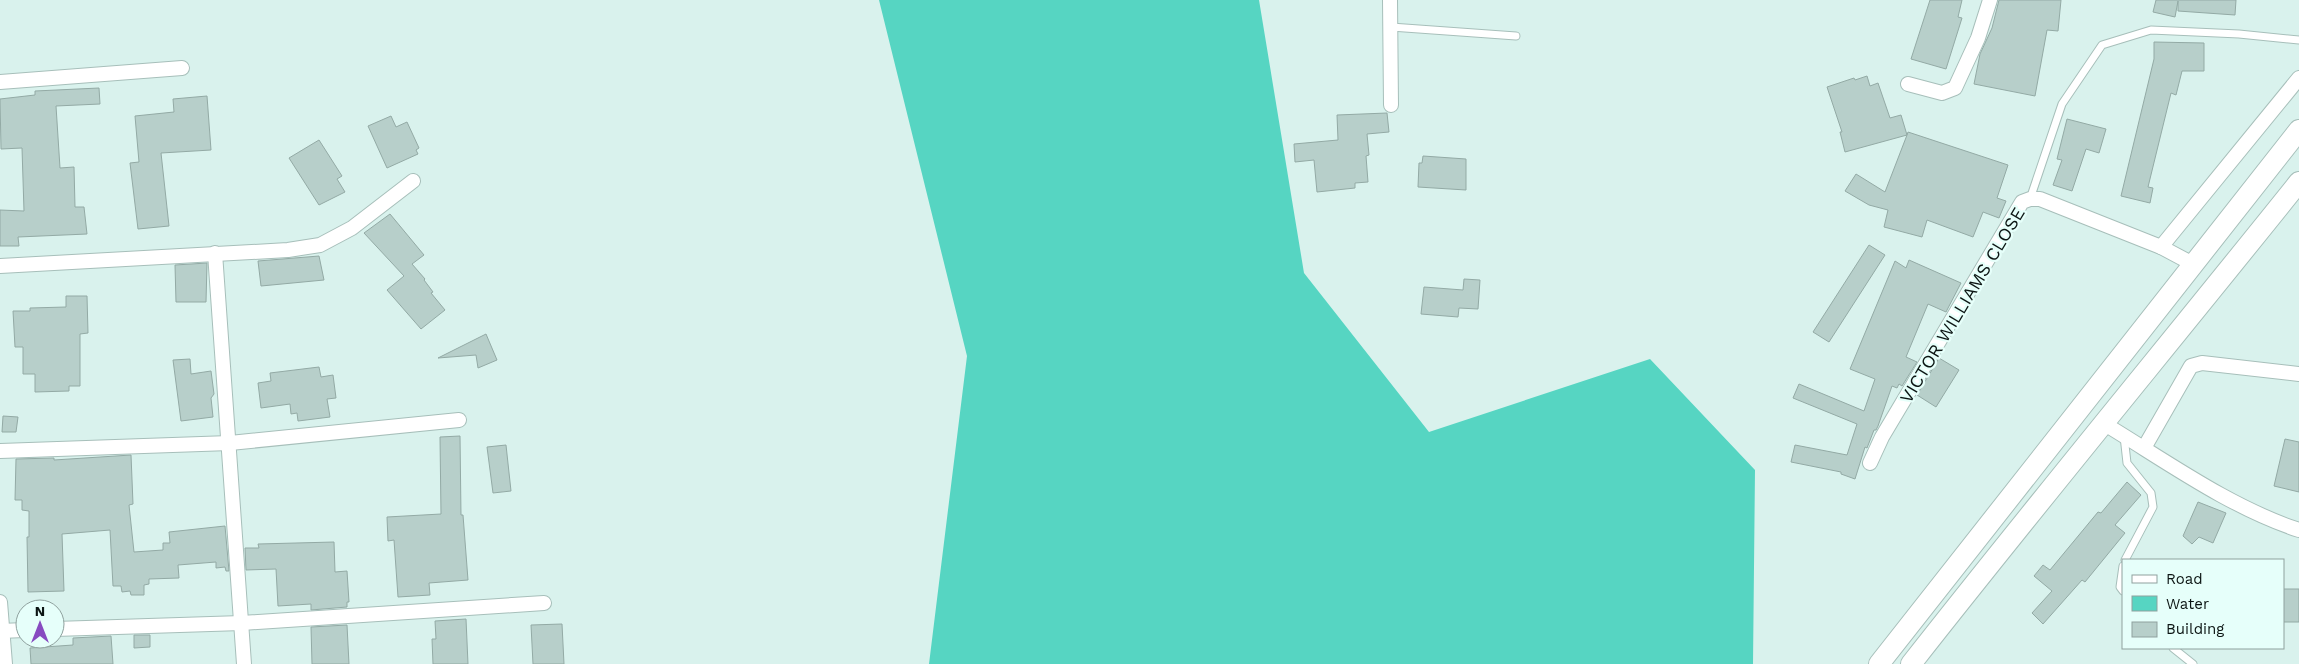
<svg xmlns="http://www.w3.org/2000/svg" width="2299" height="664" font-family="'Work Sans',sans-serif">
  <rect width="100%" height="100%" fill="#d9f2ed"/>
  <path fill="#56d5c2" d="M 879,0 L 1259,0 L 1304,273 L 1429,432 L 1650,359 L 1755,470 L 1753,664 L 929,664 L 967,356 Z"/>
  <g fill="#b7cfca" stroke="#93aaa5">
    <path d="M 1930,0 L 1962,0 L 1958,17 L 1962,18 L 1946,69 L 1911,59 Z"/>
    <path d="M 1999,0 L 2061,0 L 2058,31 L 2047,30 L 2035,96 L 1974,84 L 1980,54 L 1992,28 Z"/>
    <path d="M 2156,0 L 2236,0 L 2235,15 L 2178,11 L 2178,1 L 2175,17 L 2153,12 Z"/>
    <path d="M 2154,42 L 2204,43 L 2204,71 L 2182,71 L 2176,95 L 2171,93 L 2148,187 L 2153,188 L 2150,203 L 2121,196 L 2154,59 Z"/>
    <path d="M 1867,76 L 1870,86 L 1878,83 L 1890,118 L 1901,115 L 1907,135 L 1908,132 L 2008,165 L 1997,198 L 2006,201 L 1999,218 L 1983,212 L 1973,237 L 1927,220 L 1922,237 L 1884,227 L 1888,210 L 1869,205 L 1845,191 L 1856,174 L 1885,192 L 1907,135 L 1845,152 L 1840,132 L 1842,132 L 1827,87 L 1854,78 L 1855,80 Z"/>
    <path d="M 99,88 L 100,104 L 56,106 L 60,168 L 74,167 L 75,207 L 84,207 L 87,234 L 18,237 L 19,246 L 0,246 L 0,210 L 24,211 L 22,148 L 1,149 L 0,99 L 35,95 L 35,91 Z"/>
    <path d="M 207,96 L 211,150 L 161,153 L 169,226 L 138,229 L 130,163 L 139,162 L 135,116 L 174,112 L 173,99 Z"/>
    <path d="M 1387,113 L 1389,132 L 1367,134 L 1369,155 L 1366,156 L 1368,182 L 1355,183 L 1355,188 L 1317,192 L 1314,160 L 1295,162 L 1294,144 L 1338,140 L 1337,115 Z"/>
    <path d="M 391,116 L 396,127 L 407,122 L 419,148 L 416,150 L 418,154 L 387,168 L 368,126 Z"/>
    <path d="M 2067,119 L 2106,129 L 2099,153 L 2086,149 L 2072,191 L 2053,185 L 2062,160 L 2057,159 Z"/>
    <path d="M 319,140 L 342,176 L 337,179 L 345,192 L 319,205 L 289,158 Z"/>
    <path d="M 1423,156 L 1466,159 L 1466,190 L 1418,187 L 1419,163 L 1422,163 Z"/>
    <path d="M 390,214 L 424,255 L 412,264 L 425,279 L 424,280 L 433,292 L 431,293 L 445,310 L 421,329 L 387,290 L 404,276 L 364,233 Z"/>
    <path d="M 1869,245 L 1885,255 L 1829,342 L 1813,332 Z"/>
    <path d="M 319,256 L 324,280 L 261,286 L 258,261 Z"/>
    <path d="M 1909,260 L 1961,283 L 1946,312 L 1928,304 L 1906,357 L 1917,362 L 1902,386 L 1899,384 L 1897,388 L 1892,386 L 1878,426 L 1876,430 L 1874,430 L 1867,448 L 1865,447 L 1855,479 L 1841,474 L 1841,472 L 1791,462 L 1795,445 L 1847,455 L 1857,424 L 1793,398 L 1799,384 L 1864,411 L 1875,379 L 1850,369 L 1895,261 L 1906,268 Z"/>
    <path d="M 207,263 L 206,302 L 176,302 L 175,265 Z"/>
    <path d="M 1464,279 L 1480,280 L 1478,309 L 1459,308 L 1458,317 L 1421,314 L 1424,287 L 1463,290 Z"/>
    <path d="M 66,296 L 87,296 L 88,333 L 80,334 L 80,386 L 69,386 L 69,391 L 35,392 L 35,374 L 23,374 L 23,347 L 15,347 L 13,311 L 30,311 L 30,308 L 66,307 Z"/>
    <path d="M 486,334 L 497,360 L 478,368 L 476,355 L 438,358 Z"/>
    <path d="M 1939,358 L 1959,370 L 1936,407 L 1917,395 Z"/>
    <path d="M 190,359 L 191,374 L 211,371 L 214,394 L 211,398 L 213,417 L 181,421 L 173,360 Z"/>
    <path d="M 319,367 L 321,377 L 333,375 L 336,398 L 327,399 L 330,417 L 298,421 L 297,413 L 291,414 L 290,404 L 261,408 L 258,383 L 271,381 L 270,373 Z"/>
    <path d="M 3,416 L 18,417 L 16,432 L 2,432 Z"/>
    <path d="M 460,436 L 461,515 L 463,515 L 468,580 L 429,583 L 430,595 L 398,597 L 394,540 L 388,541 L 387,517 L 441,514 L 440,437 Z"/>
    <path d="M 2285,439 L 2299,442 L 2299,492 L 2274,486 Z"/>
    <path d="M 506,445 L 511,491 L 493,493 L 487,447 Z"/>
    <path d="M 131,455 L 133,504 L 129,505 L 134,552 L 163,550 L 163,543 L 170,543 L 169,532 L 225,526 L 229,571 L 226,571 L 225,567 L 216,568 L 216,562 L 178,565 L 179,578 L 149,579 L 149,584 L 144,585 L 144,595 L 131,595 L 130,591 L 122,592 L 121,586 L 113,586 L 110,530 L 62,534 L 64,591 L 28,592 L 27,537 L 29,537 L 29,511 L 22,510 L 22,500 L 15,500 L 16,459 L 54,458 L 54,460 Z"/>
    <path d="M 2127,482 L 2141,495 L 2115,525 L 2125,533 L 2085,582 L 2082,580 L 2043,624 L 2032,613 L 2052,591 L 2034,576 L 2043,565 L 2050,570 L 2098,512 L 2101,513 Z"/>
    <path d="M 2198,502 L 2226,513 L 2213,543 L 2199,537 L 2192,544 L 2183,536 Z"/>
    <path d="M 334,542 L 335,572 L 347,571 L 349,602 L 347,602 L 347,607 L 311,610 L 311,604 L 278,606 L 276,569 L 246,570 L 245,548 L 259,548 L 258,544 Z"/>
    <rect x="2283" y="589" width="16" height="33"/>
    <path d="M 466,619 L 468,664 L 433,664 L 432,639 L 436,639 L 435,621 Z"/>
    <path d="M 562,624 L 564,664 L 533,664 L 531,625 Z"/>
    <path d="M 347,625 L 349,664 L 312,664 L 311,627 Z"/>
    <path d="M 134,635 L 150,635 L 150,647 L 134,648 Z"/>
    <path d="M 111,636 L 113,664 L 31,664 L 30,648 L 73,645 L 73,638 Z"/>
  </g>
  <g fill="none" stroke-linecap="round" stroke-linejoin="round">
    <g stroke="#a7bfba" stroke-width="9">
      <g id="lane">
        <path d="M 1391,27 L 1516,36"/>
        <path d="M 2030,199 L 2062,104 L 2102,45 L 2151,30 L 2239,34 L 2299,40"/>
        <path d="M 2124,436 L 2127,463 L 2151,493 L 2153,507 L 2125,560"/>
        <path d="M 2123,566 L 2120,587 L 2123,591"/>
        <path d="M 2173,648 L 2193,664"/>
      </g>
    </g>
    <g stroke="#a7bfba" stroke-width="16">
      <g id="street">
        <path d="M 1390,0 L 1391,105"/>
        <path d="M 0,82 L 182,68"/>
        <path d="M 1908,84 L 1942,93 L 1955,88 L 1978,38 L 1990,0"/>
        <path d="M 2161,247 L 2299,78"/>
        <path d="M 215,253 L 244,664"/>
        <path d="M 0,266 L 288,250 L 320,245 L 352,228 L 413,181"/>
        <path d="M 2103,423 C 2166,461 2229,507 2299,530"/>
        <path d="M 2144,448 L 2191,366 L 2202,363 L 2299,374"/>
        <path d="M 0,451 L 230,443 L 459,420"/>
        <path d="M 1870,463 L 1882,437 L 2022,202 L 2030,199 L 2040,199 L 2161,247 L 2193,264"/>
        <path d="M 0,602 L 5,664"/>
        <path d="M 55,629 L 242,623 L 544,603"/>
        <path d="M 0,631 L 25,630"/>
      </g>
    </g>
    <g stroke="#a7bfba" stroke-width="22">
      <g id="secondary">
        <path d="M 1879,664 L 2299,130"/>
        <path d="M 1911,664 C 2038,502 2170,343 2299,182"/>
      </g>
    </g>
    <use href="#lane" stroke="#fff" stroke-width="7"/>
    <use href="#street" stroke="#fff" stroke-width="14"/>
    <use href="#secondary" stroke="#fff" stroke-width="20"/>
  </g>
  <g text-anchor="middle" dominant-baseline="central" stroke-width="4.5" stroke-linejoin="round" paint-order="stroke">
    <g font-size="18" fill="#0c1513" stroke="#e6fffa">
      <text transform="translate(1962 305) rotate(-59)">VICTOR WILLIAMS CLOSE</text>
    </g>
  </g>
  <rect x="2122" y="559" width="162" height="90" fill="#e6fffa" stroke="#8fa19e"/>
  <rect x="2132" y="575" width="25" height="8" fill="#ffffff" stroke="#8fa19e"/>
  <text x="2166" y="584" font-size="15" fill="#0c1513">Road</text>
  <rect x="2132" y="596" width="25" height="15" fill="#56d5c2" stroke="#8fa19e"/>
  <text x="2166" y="609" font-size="15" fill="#0c1513">Water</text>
  <rect x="2132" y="622" width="25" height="15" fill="#b7cfca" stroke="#8fa19e"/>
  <text x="2166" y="634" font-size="15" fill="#0c1513">Building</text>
  <g transform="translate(40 624)"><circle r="24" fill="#e6fffa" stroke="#8fa19e"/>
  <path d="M0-4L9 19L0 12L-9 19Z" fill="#874bc0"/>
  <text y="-8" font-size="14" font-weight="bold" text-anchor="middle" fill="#0c1513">N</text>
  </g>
</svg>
